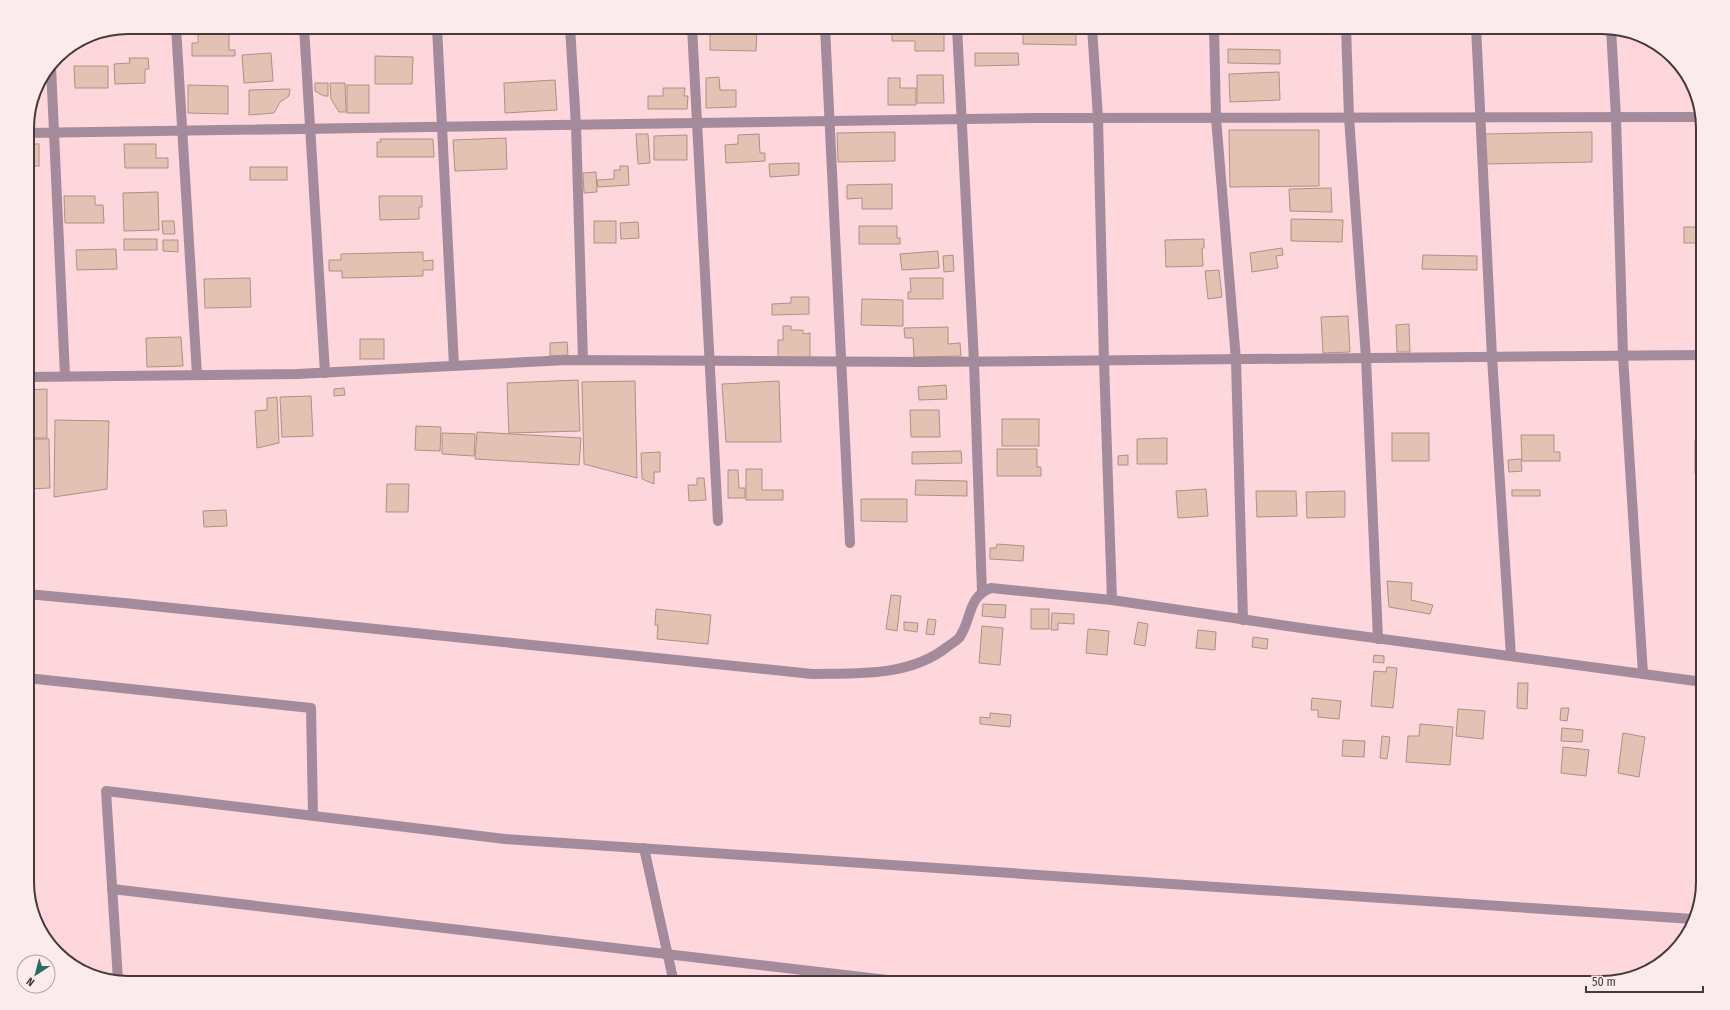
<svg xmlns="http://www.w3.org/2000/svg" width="1730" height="1010" font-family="'Fira Sans Condensed',sans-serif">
  <rect width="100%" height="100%" fill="#fdd7dc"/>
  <g fill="#e3c2b4" stroke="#af9082">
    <path d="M 128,27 L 148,27 L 149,30 L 111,31 Z"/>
    <path d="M 710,27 L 757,27 L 756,51 L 710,50 Z"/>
    <path d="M 892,27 L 944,27 L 944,51 L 915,51 L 915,41 L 892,41 Z"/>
    <path d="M 1023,27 L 1076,27 L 1076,45 L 1023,44 Z"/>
    <path d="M 198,29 L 214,29 L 214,33 L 229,33 L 229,50 L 235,50 L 235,56 L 192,56 L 192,43 L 198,43 Z"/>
    <path d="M 1228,49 L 1280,50 L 1280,64 L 1228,63 Z"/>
    <path d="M 271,53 L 273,81 L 244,83 L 242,55 Z"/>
    <path d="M 975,53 L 1018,53 L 1019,65 L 975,66 Z"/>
    <path d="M 375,56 L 413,57 L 412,84 L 375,84 Z"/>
    <path d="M 129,58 L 148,58 L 149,69 L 145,69 L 145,83 L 115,84 L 114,64 L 130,63 Z"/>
    <path d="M 74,66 L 108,66 L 108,88 L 75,88 Z"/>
    <path d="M 1279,72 L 1280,100 L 1230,102 L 1229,74 Z"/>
    <path d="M 917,75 L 943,75 L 944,103 L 917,103 Z"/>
    <path d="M 719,77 L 720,90 L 736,90 L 736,107 L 706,108 L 706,78 Z"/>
    <path d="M 888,78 L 900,78 L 900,88 L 916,88 L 916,105 L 888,105 Z"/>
    <path d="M 555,80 L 557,110 L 505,113 L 504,83 Z"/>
    <path d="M 315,83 L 328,83 L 328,96 L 324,96 L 315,91 Z"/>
    <path d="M 330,83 L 345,83 L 346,112 L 339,112 L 331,99 Z"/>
    <path d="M 188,85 L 228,86 L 228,114 L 188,113 Z"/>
    <rect x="347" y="85" width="22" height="28"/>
    <path d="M 663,88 L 685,88 L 684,96 L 688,96 L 687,109 L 648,109 L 648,96 L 663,96 Z"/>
    <path d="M 290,89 L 289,96 L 280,102 L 274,113 L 249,115 L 249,90 Z"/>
    <path d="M 1229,130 L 1319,130 L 1319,186 L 1230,187 Z"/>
    <path d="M 895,132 L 895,161 L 838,162 L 837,133 Z"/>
    <path d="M 1592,132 L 1592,162 L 1485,164 L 1484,134 Z"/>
    <path d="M 636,134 L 648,134 L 650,163 L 638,164 Z"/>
    <path d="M 759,134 L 760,153 L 765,153 L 765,161 L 726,163 L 725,145 L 738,144 L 738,135 Z"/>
    <path d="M 687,135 L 687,160 L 654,160 L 654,136 Z"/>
    <path d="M 506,138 L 507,169 L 455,171 L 453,140 Z"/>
    <path d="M 380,139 L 433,139 L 434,157 L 377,157 L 377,142 L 381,142 Z"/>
    <rect x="27" y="144" width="12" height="22"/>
    <path d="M 124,144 L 156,144 L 156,158 L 168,158 L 168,168 L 125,168 Z"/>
    <path d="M 799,163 L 799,175 L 770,177 L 769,164 Z"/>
    <path d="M 620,166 L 628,166 L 629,185 L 598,187 L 597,180 L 614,179 L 614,170 L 620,170 Z"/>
    <rect x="250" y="167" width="37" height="13"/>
    <path d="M 596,172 L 597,192 L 584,193 L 583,173 Z"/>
    <path d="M 892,184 L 892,209 L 862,209 L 862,198 L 847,199 L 847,185 Z"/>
    <path d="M 1331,188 L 1332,212 L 1290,211 L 1289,189 Z"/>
    <path d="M 158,192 L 159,230 L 124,231 L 123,193 Z"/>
    <path d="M 64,196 L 95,196 L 95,205 L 103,205 L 104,223 L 65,223 Z"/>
    <path d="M 379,196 L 422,196 L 422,207 L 419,207 L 419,219 L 380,220 Z"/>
    <path d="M 1291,219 L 1343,220 L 1342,242 L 1291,241 Z"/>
    <path d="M 162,221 L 174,221 L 175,234 L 163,234 Z"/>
    <rect x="594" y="221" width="22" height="22"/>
    <path d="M 638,222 L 639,238 L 621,239 L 620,223 Z"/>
    <path d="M 859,226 L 897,226 L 897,238 L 900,238 L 900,244 L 859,244 Z"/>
    <rect x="1684" y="227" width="19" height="16"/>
    <rect x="124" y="239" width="33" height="11"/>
    <path d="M 1204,239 L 1204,248 L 1202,248 L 1203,266 L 1166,267 L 1165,240 Z"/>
    <path d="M 163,240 L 178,240 L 178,252 L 163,251 Z"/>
    <path d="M 1282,248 L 1283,255 L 1276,256 L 1278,268 L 1252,272 L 1250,253 Z"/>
    <path d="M 116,249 L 117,269 L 77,270 L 76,250 Z"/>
    <path d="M 938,251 L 939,268 L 902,270 L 900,254 Z"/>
    <path d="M 423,252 L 423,261 L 433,260 L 433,270 L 423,270 L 423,276 L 342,278 L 342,271 L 329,271 L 329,260 L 341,260 L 341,254 Z"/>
    <path d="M 953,255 L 954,271 L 944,272 L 943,256 Z"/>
    <path d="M 1423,255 L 1477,256 L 1477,270 L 1422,269 Z"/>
    <path d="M 1219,270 L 1222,297 L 1208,299 L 1205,271 Z"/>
    <path d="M 250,278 L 251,307 L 205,308 L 204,279 Z"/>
    <path d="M 910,278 L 943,278 L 943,299 L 908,299 L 908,292 L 911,292 Z"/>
    <rect x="27" y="281" width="7" height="26"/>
    <path d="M 791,297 L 809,297 L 809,314 L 772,315 L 772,304 L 791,303 Z"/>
    <path d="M 862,299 L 903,300 L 903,326 L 861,325 Z"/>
    <path d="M 1348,316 L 1350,352 L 1323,353 L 1321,317 Z"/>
    <path d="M 1409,324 L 1410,352 L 1397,352 L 1396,325 Z"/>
    <path d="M 783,326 L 791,326 L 791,330 L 803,330 L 803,334 L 810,333 L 810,358 L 778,358 L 778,340 L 783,340 Z"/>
    <path d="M 948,327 L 948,344 L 960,343 L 961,356 L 914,357 L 913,338 L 905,338 L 904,328 Z"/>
    <path d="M 181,337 L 183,366 L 147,367 L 146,338 Z"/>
    <rect x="360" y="339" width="24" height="20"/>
    <path d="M 567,342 L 568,355 L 550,356 L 550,343 Z"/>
    <path d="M 578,380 L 580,431 L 509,433 L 507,383 Z"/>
    <path d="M 635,381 L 637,478 L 584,464 L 582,382 Z"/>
    <path d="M 779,381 L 781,442 L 726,442 L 722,384 Z"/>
    <path d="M 946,385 L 947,399 L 919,400 L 918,387 Z"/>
    <path d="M 344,388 L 345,395 L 334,396 L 334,389 Z"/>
    <path d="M 47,389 L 47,438 L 27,438 L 27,390 Z"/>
    <path d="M 311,396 L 313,436 L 282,437 L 280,397 Z"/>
    <path d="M 277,397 L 279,443 L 257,448 L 255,411 L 267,410 L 267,398 Z"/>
    <path d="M 910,410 L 939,410 L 940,437 L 911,437 Z"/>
    <rect x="1002" y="419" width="37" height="27"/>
    <path d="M 55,420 L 109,421 L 107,489 L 54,497 Z"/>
    <path d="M 416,426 L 441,427 L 440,451 L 415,450 Z"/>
    <path d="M 477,432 L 581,438 L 579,465 L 475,459 Z"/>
    <path d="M 442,433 L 475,434 L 474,456 L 442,454 Z"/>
    <rect x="1392" y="433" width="37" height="28"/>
    <path d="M 1521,435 L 1554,435 L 1554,452 L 1560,452 L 1560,461 L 1522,461 Z"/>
    <path d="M 1167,438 L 1167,464 L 1137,464 L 1137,439 Z"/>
    <path d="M 27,439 L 49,439 L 50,488 L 27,489 Z"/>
    <rect x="1695" y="441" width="8" height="32"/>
    <path d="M 997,449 L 1037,449 L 1037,467 L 1041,467 L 1041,476 L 997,476 Z"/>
    <path d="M 961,451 L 962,463 L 912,464 L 912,452 Z"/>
    <path d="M 660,452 L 660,472 L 654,472 L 654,484 L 642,479 L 641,453 Z"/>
    <path d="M 1128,455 L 1128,465 L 1118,465 L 1118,456 Z"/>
    <path d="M 1521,459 L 1522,471 L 1509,472 L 1508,460 Z"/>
    <path d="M 746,469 L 762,469 L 762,490 L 783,490 L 783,500 L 746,500 Z"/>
    <path d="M 728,470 L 738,470 L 739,488 L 745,488 L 745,498 L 728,498 Z"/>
    <path d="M 697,478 L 704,478 L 706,500 L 689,501 L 688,485 L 697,485 Z"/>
    <path d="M 916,480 L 967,481 L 967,496 L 915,495 Z"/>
    <path d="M 387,484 L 409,484 L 408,512 L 386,512 Z"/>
    <path d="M 1206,489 L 1208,516 L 1178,518 L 1176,491 Z"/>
    <rect x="1512" y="490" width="28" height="6"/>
    <path d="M 1256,491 L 1296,491 L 1297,516 L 1257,517 Z"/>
    <path d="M 1345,491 L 1345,517 L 1307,518 L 1306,492 Z"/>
    <path d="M 861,499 L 907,499 L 907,522 L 861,521 Z"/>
    <path d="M 226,510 L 227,526 L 204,527 L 203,511 Z"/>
    <path d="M 997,544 L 1024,546 L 1023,561 L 990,559 L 990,548 L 996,548 Z"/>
    <path d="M 1387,581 L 1412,583 L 1411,600 L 1433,605 L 1430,614 L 1389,607 Z"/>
    <path d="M 891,595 L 901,596 L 897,631 L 886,629 Z"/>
    <path d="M 983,604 L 1006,605 L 1005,618 L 982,616 Z"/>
    <path d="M 656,609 L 711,615 L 708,644 L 657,639 L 658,625 L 655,625 Z"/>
    <rect x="1031" y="609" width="18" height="20"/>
    <path d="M 1052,613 L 1074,614 L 1074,624 L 1058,623 L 1058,630 L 1051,630 Z"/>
    <path d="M 928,619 L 936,620 L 934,635 L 926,634 Z"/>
    <path d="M 904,622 L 918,623 L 917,632 L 904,630 Z"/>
    <path d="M 1138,622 L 1148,624 L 1145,646 L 1134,644 Z"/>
    <path d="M 982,626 L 1003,628 L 1000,665 L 979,663 Z"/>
    <path d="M 1088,629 L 1109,631 L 1107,655 L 1086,653 Z"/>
    <path d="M 1198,630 L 1216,632 L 1215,650 L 1196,648 Z"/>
    <path d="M 1253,637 L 1268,639 L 1267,649 L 1252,647 Z"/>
    <path d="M 1374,655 L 1384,656 L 1384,663 L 1373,662 Z"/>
    <path d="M 1387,667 L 1397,668 L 1393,708 L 1371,706 L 1374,671 L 1386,672 Z"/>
    <path d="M 1518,683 L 1528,683 L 1527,709 L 1517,708 Z"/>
    <path d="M 1312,698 L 1341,701 L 1339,719 L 1318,717 L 1318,710 L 1311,710 Z"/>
    <path d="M 1561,708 L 1569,708 L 1567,721 L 1560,720 Z"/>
    <path d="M 1458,709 L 1485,711 L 1483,739 L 1456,736 Z"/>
    <path d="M 990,713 L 1011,715 L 1010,727 L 980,724 L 980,717 L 990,718 Z"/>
    <path d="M 1420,724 L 1453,727 L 1450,765 L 1406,762 L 1408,736 L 1419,736 Z"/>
    <path d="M 1562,728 L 1583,730 L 1582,742 L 1561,741 Z"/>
    <path d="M 1623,733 L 1645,737 L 1639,777 L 1618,773 Z"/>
    <path d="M 1382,736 L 1390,737 L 1387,759 L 1380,758 Z"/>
    <path d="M 1343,740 L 1365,741 L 1364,757 L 1342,756 Z"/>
    <path d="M 1563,747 L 1589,750 L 1586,776 L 1561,773 Z"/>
  </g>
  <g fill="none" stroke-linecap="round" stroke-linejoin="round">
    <g stroke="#a38b9c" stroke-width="10">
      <path d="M 176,27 L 197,375"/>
      <path d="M 304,27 L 325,373"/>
      <path d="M 437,27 L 454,366"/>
      <path d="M 570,27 L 576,125 L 583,360"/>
      <path d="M 692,27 L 718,521"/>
      <path d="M 825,27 L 850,543"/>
      <path d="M 957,27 L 974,362 L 982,592"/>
      <path d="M 1092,27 L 1098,118 L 1104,361 L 1112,600"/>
      <path d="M 1214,27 L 1216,118 L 1236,360 L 1243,620"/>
      <path d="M 1346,27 L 1349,117 L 1366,358 L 1378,639"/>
      <path d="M 1476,27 L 1492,357 L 1511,656"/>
      <path d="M 1611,29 L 1616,117 L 1623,356 L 1643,674"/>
      <path d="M 51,66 L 65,376"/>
      <path d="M 27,133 L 1036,118 L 1701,117"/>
      <path d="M 27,377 L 297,374 L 566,360 L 923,362 L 1703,355"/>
      <path d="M 27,594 L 124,603 L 812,674 C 858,673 909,677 947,647 C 951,644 956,641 959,638 C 972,620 967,597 991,588 L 1112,600 L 1308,629 L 1703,682"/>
      <path d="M 27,678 L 311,708 L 313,816"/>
      <path d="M 644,848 L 674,983"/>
      <path d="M 112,889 L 913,983"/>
      <path d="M 118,980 L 106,791 L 505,839 L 1693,919"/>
    </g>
  </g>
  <path d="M0 0H1730V1010H0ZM128 34H1602A94 94 0 0 1 1696 128V882A94 94 0 0 1 1602 976H128A94 94 0 0 1 34 882V128A94 94 0 0 1 128 34Z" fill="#fbebed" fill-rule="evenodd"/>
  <path fill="none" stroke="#47383a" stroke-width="2" d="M128 34H1602A94 94 0 0 1 1696 128V882A94 94 0 0 1 1602 976H128A94 94 0 0 1 34 882V128A94 94 0 0 1 128 34Z"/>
  <g transform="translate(36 974) rotate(216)"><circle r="19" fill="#fbebed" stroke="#b3a3a5"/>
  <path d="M0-3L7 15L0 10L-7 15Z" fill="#296e62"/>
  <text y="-6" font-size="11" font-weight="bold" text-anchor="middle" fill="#47383a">N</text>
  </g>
  <path d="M1586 986v6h117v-6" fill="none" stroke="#47383a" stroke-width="2"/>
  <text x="1592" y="986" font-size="12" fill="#47383a" stroke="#fbebed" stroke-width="3" paint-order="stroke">50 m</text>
</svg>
